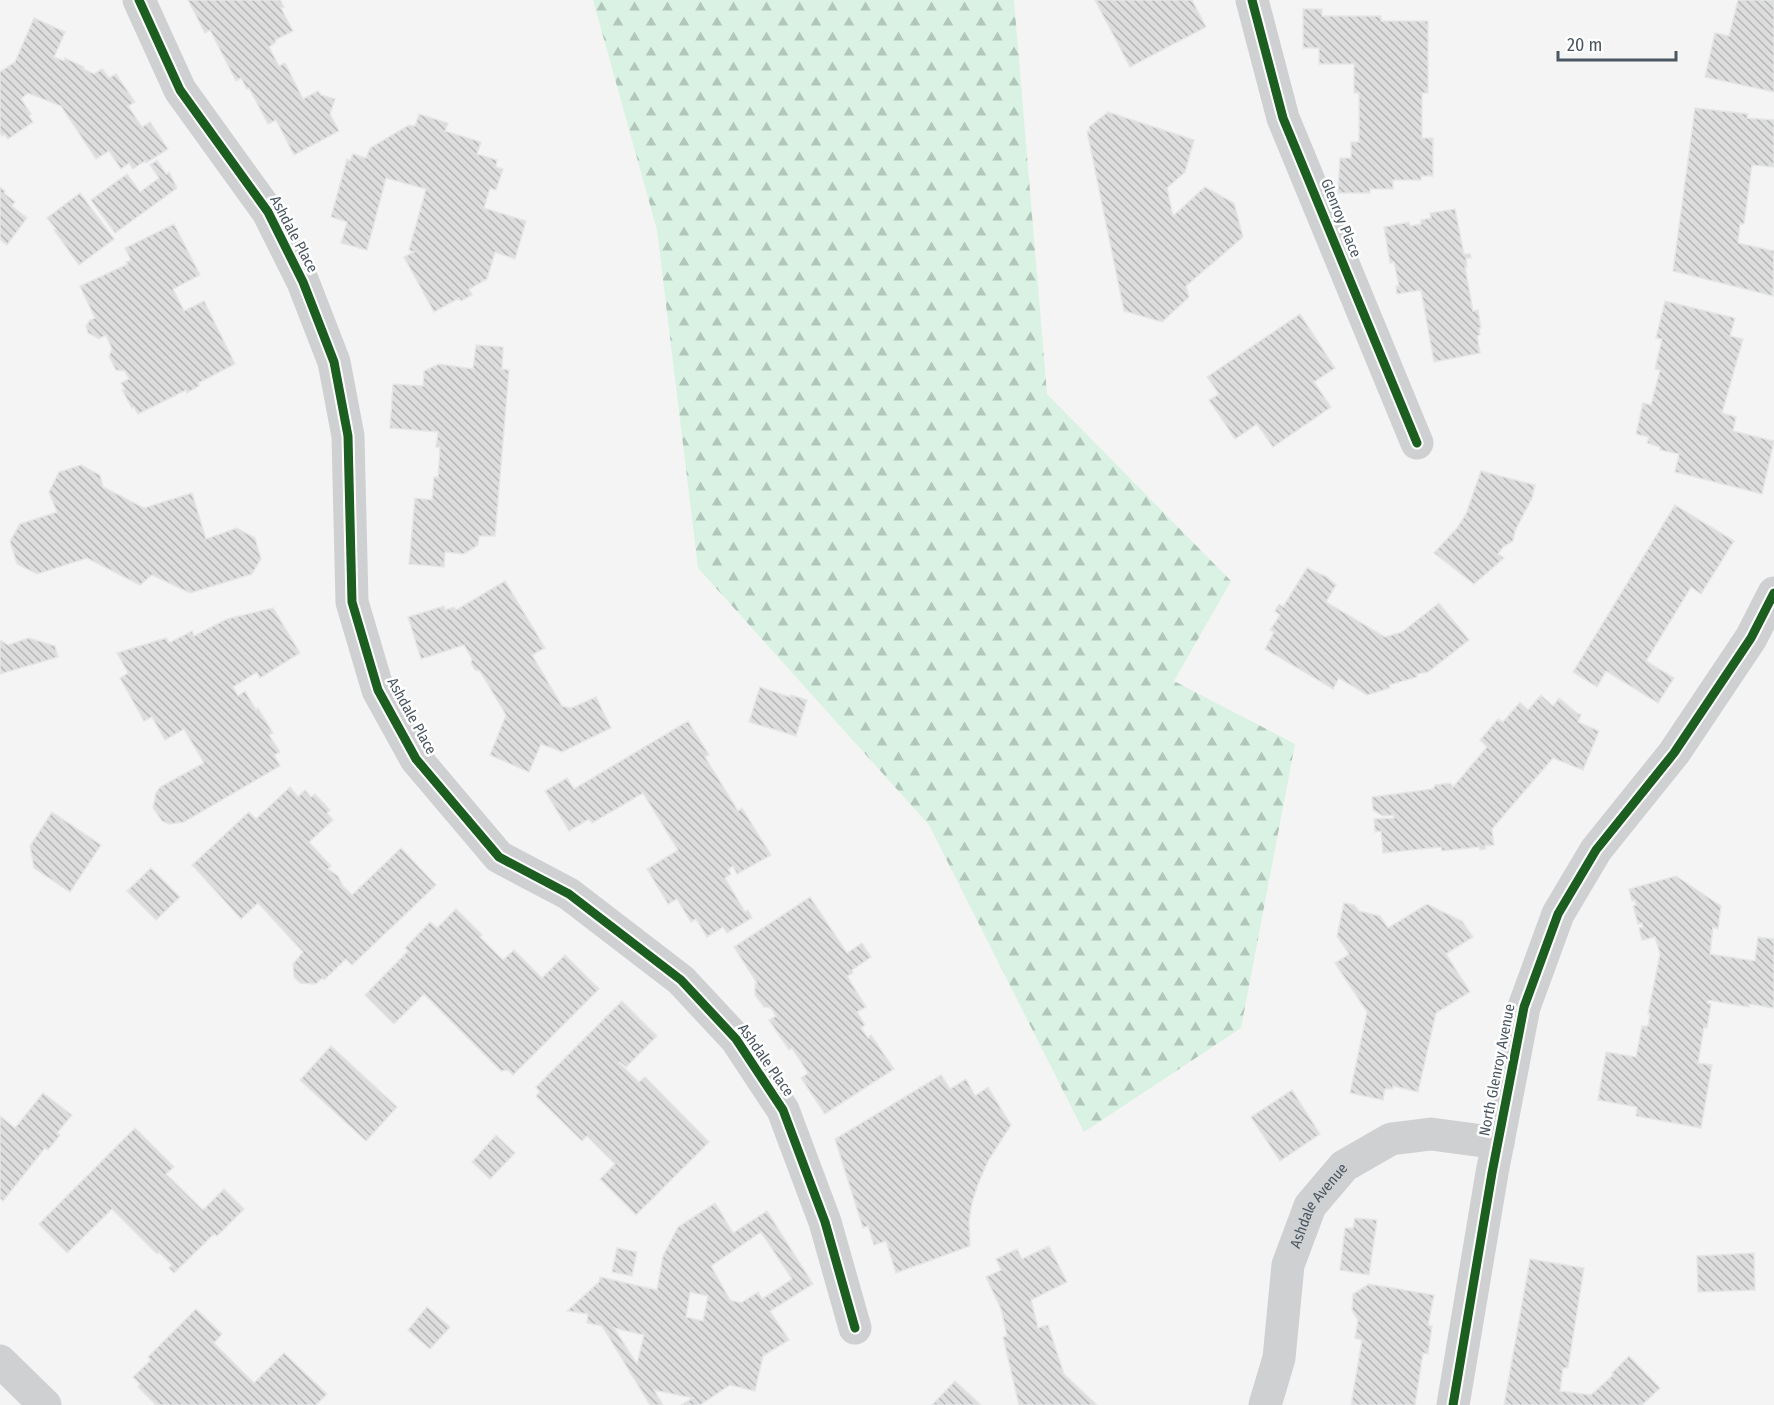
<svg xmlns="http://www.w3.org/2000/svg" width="1774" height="1405" font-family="'Fira Sans Condensed',sans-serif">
  <defs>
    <pattern id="forest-firs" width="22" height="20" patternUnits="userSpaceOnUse" patternTransform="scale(1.5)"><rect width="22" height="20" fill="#d9f2e3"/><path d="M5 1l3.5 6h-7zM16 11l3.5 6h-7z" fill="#b2c7bb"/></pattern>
    <pattern id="building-back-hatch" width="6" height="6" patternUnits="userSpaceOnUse" patternTransform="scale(1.5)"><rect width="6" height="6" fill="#ddddde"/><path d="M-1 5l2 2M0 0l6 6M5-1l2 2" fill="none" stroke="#b5b6b7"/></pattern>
  </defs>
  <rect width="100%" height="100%" fill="#f4f4f4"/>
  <path fill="url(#forest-firs)" d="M 593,0 L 1014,0 L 1047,394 L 1231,581 L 1174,681 L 1295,744 L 1241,1028 L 1084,1132 L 929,825 L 698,568 L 657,230 Z"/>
  <g fill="url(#building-back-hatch)" stroke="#e5e6e7" stroke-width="1.5" fill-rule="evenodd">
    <path d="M 188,0 L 280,0 L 284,7 L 281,8 L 293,31 L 275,40 L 276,42 L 269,47 L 279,66 L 285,63 L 303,99 L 318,91 L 321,95 L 335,99 L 330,114 L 339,131 L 294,155 L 276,120 L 268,124 L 249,88 L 247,89 L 241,78 L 236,81 L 210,30 L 205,33 Z"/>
    <path d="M 1095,0 L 1192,0 L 1206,27 L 1130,67 Z"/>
    <path d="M 1738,0 L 1774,0 L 1774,92 L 1705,77 L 1715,33 L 1729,36 Z"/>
    <path d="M 1303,9 L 1322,9 L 1322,16 L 1381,16 L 1381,21 L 1428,21 L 1428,93 L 1422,93 L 1422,138 L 1433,138 L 1433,176 L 1421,176 L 1421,180 L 1393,180 L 1393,189 L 1370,189 L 1370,193 L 1338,193 L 1340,158 L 1351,158 L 1351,142 L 1359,142 L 1359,93 L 1354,93 L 1354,64 L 1319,64 L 1319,48 L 1303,48 Z"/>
    <path d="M 34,18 L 65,32 L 54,57 L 64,61 L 65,58 L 84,67 L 83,69 L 94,74 L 102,69 L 109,78 L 116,74 L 135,102 L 128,106 L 142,127 L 150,122 L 168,149 L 146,163 L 145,161 L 133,169 L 129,163 L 121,169 L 109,151 L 96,159 L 61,106 L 28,93 L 21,99 L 31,114 L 29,116 L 33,122 L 8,139 L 4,134 L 2,136 L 0,133 L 0,72 L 15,62 Z"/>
    <path d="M 1695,108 L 1748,114 L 1747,118 L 1774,120 L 1774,167 L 1752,165 L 1744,224 L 1740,224 L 1738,243 L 1774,251 L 1773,296 L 1673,271 Z"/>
    <path d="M 1108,112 L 1194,140 L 1185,172 L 1167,188 L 1173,216 L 1205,187 L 1234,203 L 1243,237 L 1186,286 L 1189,297 L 1162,322 L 1124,311 L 1087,131 L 1090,131 L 1089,127 Z"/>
    <path d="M 419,114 L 448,123 L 445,131 L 481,142 L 477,154 L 497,160 L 496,167 L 503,169 L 496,190 L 490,188 L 484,208 L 526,221 L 515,259 L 495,252 L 487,279 L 469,289 L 472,295 L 461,301 L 459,298 L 434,312 L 404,257 L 414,252 L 409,250 L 426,189 L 386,178 L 367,250 L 341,243 L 347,222 L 331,217 L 347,159 L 350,161 L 353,154 L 366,158 L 370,148 L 409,125 L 415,126 Z"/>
    <path d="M 157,160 L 166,174 L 169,172 L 177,188 L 115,233 L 91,200 L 127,174 L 140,192 L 159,178 L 150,165 Z"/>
    <path d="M 0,187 L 5,191 L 4,193 L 15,202 L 12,206 L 27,218 L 7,245 L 0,239 Z"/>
    <path d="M 80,193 L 114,239 L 79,265 L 54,230 L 56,229 L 47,218 Z"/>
    <path d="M 1455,209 L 1464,254 L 1470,254 L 1471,258 L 1466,258 L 1467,267 L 1465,267 L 1473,311 L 1478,310 L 1481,328 L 1479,328 L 1480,335 L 1477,336 L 1480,353 L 1434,362 L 1421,290 L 1397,294 L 1396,286 L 1399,286 L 1394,262 L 1390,263 L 1384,227 L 1409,222 L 1410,226 L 1421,224 L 1421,220 L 1431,218 L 1430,213 Z"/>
    <path d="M 174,224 L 200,275 L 173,289 L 184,311 L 204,301 L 235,364 L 198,383 L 199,386 L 187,393 L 186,390 L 138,414 L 134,407 L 132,408 L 122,390 L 125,389 L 121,383 L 129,379 L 125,371 L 116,370 L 109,356 L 112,349 L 106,335 L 99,339 L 88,333 L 86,326 L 90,320 L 95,318 L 80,286 L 128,264 L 126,262 L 131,260 L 125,248 Z"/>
    <path d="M 1665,301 L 1735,318 L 1730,336 L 1743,339 L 1722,413 L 1736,417 L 1733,431 L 1774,441 L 1762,494 L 1675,472 L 1679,454 L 1660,450 L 1660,447 L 1647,443 L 1649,437 L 1636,434 L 1643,403 L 1651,405 L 1660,370 L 1655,369 L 1662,339 L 1656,338 Z"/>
    <path d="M 1300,314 L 1335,368 L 1314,382 L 1331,407 L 1273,447 L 1257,424 L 1235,439 L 1209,400 L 1219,394 L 1207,377 Z"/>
    <path d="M 476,345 L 503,347 L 502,369 L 509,370 L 495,536 L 479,536 L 478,545 L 464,554 L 445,552 L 444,567 L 409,564 L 415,498 L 432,500 L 434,477 L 438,477 L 440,447 L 436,447 L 438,432 L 390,428 L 393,384 L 423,386 L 424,371 L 439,364 L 473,369 Z"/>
    <path d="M 81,465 L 100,475 L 103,487 L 144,508 L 192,493 L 206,539 L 237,528 L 255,538 L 261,559 L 252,574 L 190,593 L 152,575 L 140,585 L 87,558 L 37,574 L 17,564 L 10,541 L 20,524 L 57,512 L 49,492 L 59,472 Z"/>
    <path d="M 1481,471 L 1535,485 L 1532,498 L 1515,531 L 1513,541 L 1503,547 L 1498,554 L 1504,558 L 1474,584 L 1434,553 L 1457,528 L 1466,514 Z"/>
    <path d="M 1675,505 L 1734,541 L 1701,594 L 1691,587 L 1646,661 L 1674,678 L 1658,703 L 1606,671 L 1597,687 L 1573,672 Z"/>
    <path d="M 1307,568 L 1327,577 L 1336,585 L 1326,602 L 1385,637 L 1402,632 L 1439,603 L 1469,640 L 1428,672 L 1417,674 L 1417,677 L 1389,685 L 1390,688 L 1367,695 L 1339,678 L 1333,689 L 1265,649 L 1274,632 L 1270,630 L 1280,615 L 1275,611 L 1279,604 L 1283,607 Z"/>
    <path d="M 505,581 L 545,648 L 532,655 L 562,706 L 571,708 L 596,697 L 611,728 L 562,752 L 541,744 L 529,772 L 490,755 L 506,715 L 480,671 L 475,670 L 471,663 L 472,659 L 464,645 L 421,659 L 408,617 L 444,606 L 445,610 L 454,607 L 456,610 Z"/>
    <path d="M 273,608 L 300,653 L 260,678 L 257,672 L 233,687 L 238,696 L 245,691 L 256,710 L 258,708 L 273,733 L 269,735 L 280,752 L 274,755 L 280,766 L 184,822 L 169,824 L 162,821 L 153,808 L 156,793 L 160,787 L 204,763 L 184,729 L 165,740 L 152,717 L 144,721 L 120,678 L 128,673 L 117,653 L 166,638 L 169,643 L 192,631 L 194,636 L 227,619 Z"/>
    <path d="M 29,638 L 55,646 L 58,657 L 0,674 L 0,640 L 8,645 Z"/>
    <path d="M 760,687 L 790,697 L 791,695 L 807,700 L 796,736 L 749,722 Z"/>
    <path d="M 1541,695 L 1553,706 L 1559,698 L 1578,714 L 1581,714 L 1578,722 L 1599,731 L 1583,770 L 1553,758 L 1492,829 L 1494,845 L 1485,846 L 1486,849 L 1480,850 L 1479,847 L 1442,851 L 1441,847 L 1383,853 L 1381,831 L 1375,832 L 1374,819 L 1394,818 L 1393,815 L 1383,816 L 1373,810 L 1372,797 L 1433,789 L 1435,785 L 1450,783 L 1453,787 L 1487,747 L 1480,740 L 1498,719 L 1503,722 L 1520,702 L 1528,710 Z"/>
    <path d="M 688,721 L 709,755 L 705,757 L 738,811 L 742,808 L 771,855 L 737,874 L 733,866 L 728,869 L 731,874 L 725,878 L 745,912 L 748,910 L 752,918 L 727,933 L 723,927 L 707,937 L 696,919 L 691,922 L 677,899 L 668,904 L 647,869 L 678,850 L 643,793 L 592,823 L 589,819 L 569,831 L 545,791 L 567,778 L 574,789 Z"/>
    <path d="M 290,787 L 298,797 L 305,790 L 311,797 L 315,794 L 330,810 L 327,813 L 333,820 L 309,842 L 331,866 L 328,869 L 338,876 L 343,886 L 352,895 L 401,848 L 436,885 L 352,965 L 346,959 L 324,980 L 322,978 L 316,984 L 300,983 L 294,977 L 293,964 L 303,952 L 258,903 L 241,919 L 192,865 L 249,812 L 256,819 Z"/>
    <path d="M 52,812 L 101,845 L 70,892 L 34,868 L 30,846 Z"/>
    <path d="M 151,868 L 180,897 L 156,920 L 127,891 Z"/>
    <path d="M 1676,876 L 1721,906 L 1718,929 L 1713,927 L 1710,954 L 1755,961 L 1758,937 L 1774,939 L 1774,1008 L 1749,1004 L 1749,1007 L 1708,1000 L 1707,1003 L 1711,1004 L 1707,1028 L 1704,1027 L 1698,1063 L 1712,1065 L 1701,1128 L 1636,1116 L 1637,1107 L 1598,1100 L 1606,1052 L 1636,1057 L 1642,1026 L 1648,1026 L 1650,1014 L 1648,1014 L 1660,954 L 1655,937 L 1642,940 L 1639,928 L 1643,927 L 1642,923 L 1638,924 L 1633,906 L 1636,905 L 1635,900 L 1632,901 L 1629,889 Z"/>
    <path d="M 810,897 L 847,953 L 862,943 L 871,957 L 852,970 L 853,973 L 847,976 L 866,1007 L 857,1012 L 865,1025 L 861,1028 L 868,1038 L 871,1035 L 894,1069 L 825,1114 L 801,1078 L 808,1073 L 792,1048 L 789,1050 L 769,1020 L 776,1016 L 771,1008 L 764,1007 L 755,995 L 755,984 L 757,983 L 734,947 Z"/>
    <path d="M 1344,903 L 1354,905 L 1359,911 L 1380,916 L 1388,928 L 1427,904 L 1462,921 L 1473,937 L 1446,954 L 1470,992 L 1436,1013 L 1418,1092 L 1393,1086 L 1393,1089 L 1385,1089 L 1383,1100 L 1350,1093 L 1367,1012 L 1335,963 L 1349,954 L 1337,936 Z"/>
    <path d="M 456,909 L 482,935 L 480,937 L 503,960 L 514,950 L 542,978 L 565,955 L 599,989 L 513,1075 L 508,1070 L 501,1071 L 424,994 L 394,1024 L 365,995 L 408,951 L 405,948 L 430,922 L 437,928 Z"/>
    <path d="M 622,1001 L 657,1036 L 626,1067 L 620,1062 L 619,1063 L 639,1082 L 645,1077 L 709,1142 L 636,1215 L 600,1179 L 615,1164 L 587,1136 L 582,1141 L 536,1096 L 540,1092 L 536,1087 Z"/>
    <path d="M 331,1046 L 397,1107 L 366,1141 L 300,1080 Z"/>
    <path d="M 941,1075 L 950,1089 L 966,1079 L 975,1096 L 988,1087 L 1011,1125 L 988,1161 L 978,1184 L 972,1203 L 969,1221 L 970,1246 L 896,1273 L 886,1241 L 874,1245 L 868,1226 L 863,1228 L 835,1139 Z"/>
    <path d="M 1292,1090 L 1320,1134 L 1280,1161 L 1251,1117 Z"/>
    <path d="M 43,1093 L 72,1115 L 57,1133 L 60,1135 L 48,1150 L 45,1148 L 3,1201 L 0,1198 L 0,1116 L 15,1128 Z"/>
    <path d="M 135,1128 L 174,1167 L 166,1174 L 203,1210 L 224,1189 L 244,1209 L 217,1236 L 214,1234 L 174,1273 L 169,1268 L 172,1265 L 159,1252 L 157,1254 L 112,1209 L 67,1253 L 39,1224 Z"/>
    <path d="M 496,1135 L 515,1153 L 490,1179 L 472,1162 Z"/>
    <path d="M 715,1203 L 733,1233 L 767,1211 L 813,1284 L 770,1311 L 789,1340 L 763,1356 L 755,1391 L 730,1385 L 700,1405 L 681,1405 L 693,1398 L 654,1390 L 663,1405 L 650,1405 L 602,1326 L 587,1323 L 588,1314 L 567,1311 L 599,1282 L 600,1277 L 657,1290 L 663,1256 L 678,1227 ZM 761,1232 L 792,1279 L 762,1299 L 758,1292 L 741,1303 L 730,1300 L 711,1266 ZM 690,1292 L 708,1296 L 703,1321 L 686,1317 ZM 614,1328 L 644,1335 L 637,1364 Z"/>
    <path d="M 1355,1218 L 1377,1220 L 1369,1275 L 1340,1270 L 1345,1228 L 1353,1228 Z"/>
    <path d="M 1049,1246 L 1067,1282 L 1031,1300 L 1038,1328 L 1048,1325 L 1064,1374 L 1097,1405 L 1019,1405 L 1003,1337 L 1007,1336 L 1001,1309 L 986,1277 L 1001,1270 L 996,1259 L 1017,1249 L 1022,1259 Z"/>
    <path d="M 617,1248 L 637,1252 L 632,1276 L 612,1272 Z"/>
    <path d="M 1754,1253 L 1755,1290 L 1698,1292 L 1697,1256 Z"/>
    <path d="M 1530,1259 L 1584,1268 L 1568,1368 L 1563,1368 L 1560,1391 L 1591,1395 L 1613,1375 L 1612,1373 L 1629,1356 L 1660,1388 L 1642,1405 L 1504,1405 Z"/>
    <path d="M 1369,1284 L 1434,1295 L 1428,1325 L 1432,1326 L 1428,1354 L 1423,1353 L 1415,1405 L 1351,1405 L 1362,1340 L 1355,1338 L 1358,1320 L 1352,1310 L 1353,1294 Z"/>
    <path d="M 427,1307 L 450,1327 L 430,1349 L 408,1330 Z"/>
    <path d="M 196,1309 L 222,1334 L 214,1343 L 254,1383 L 284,1353 L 327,1394 L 316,1405 L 156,1405 L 138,1387 L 140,1384 L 133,1377 L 151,1360 L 148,1357 Z"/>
    <path d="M 955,1381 L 981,1405 L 932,1405 Z"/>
  </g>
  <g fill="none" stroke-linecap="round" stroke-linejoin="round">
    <g stroke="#ced0d2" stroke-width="33">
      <path d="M 139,0 L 180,90 L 268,212 L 303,282 L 334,362 L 348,436 L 352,602 L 378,690 L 416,759 L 499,857 L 569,894 L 681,980 L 736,1039 L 783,1110 L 825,1222 L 855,1328"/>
      <path d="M 1252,0 L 1283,118 L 1417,443"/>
      <path d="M 0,1361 L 45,1405"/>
      <path id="s1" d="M 1265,1405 L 1279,1358 L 1288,1265 L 1310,1206 L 1344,1166 L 1391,1139 L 1431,1134 L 1498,1143"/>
      <path d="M 1453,1405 L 1492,1173 L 1524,1007 L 1558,914 L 1596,850 L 1674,753 L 1751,638 L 1774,593"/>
    </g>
    <g stroke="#fff" stroke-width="13">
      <g id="cycleway">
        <path d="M 139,0 L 180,90 L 268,212 L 303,282 L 334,362 L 348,436 L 352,602 L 378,690 L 416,759 L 499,857 L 569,894 L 681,980 L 736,1039 L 783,1110 L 825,1222 L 855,1328"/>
        <path d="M 1252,0 L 1283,118 L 1417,443"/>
        <path d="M 1453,1405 L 1492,1173 L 1524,1007 L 1558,914 L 1596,850 L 1674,753 L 1751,638 L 1774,593"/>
      </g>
    </g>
    <use href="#cycleway" stroke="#1b5e20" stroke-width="9"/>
  </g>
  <g text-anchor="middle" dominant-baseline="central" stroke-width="5" stroke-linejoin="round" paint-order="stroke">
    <g font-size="15" fill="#4a5661" stroke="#fff">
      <text transform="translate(1341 218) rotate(68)">Glenroy Place</text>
      <text transform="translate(294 234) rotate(62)">Ashdale Place</text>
      <text transform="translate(412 716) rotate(61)">Ashdale Place</text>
      <text transform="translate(766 1060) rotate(55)">Ashdale Place</text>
      <text transform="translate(1497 1070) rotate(-79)">North Glenroy Avenue</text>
      <text stroke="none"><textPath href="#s1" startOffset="210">Ashdale Avenue</textPath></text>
    </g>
  </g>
  <path d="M1558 51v9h118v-9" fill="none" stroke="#4a5661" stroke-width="3"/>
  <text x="1567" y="51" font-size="18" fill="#4a5661" stroke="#ffffff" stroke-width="4.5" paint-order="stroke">20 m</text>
</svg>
